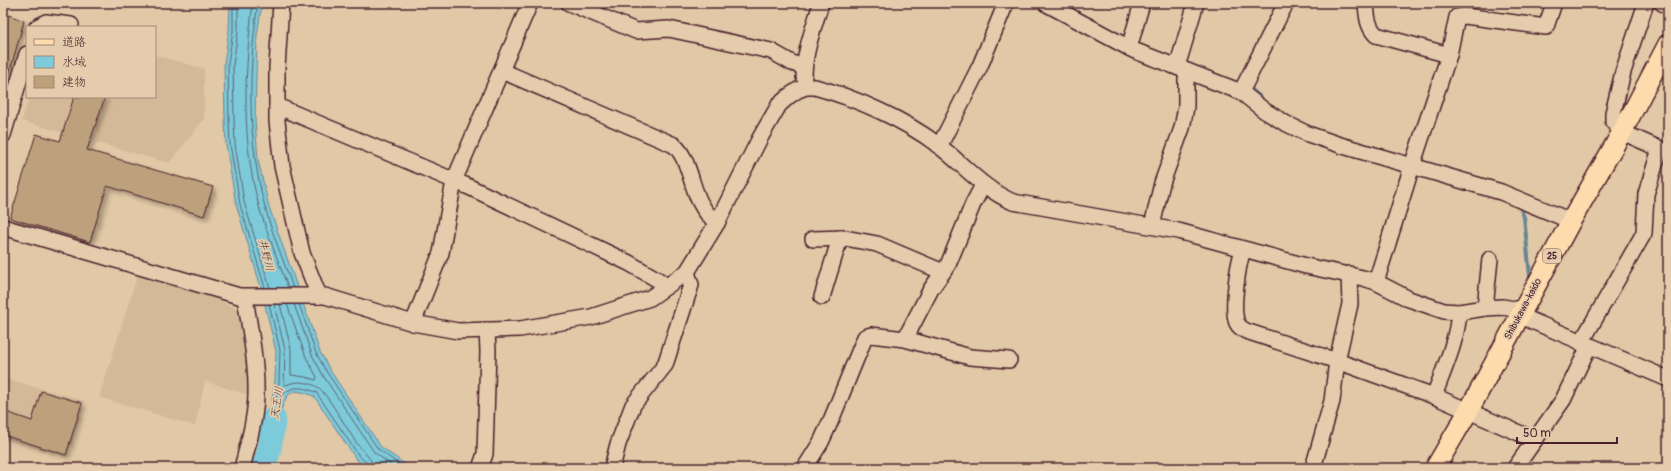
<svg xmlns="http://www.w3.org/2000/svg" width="1671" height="471" font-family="Pangolin,'Klee One',sans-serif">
  <defs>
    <filter id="shadow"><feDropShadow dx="3.5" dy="3.5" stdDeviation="2" flood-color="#0004"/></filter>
  </defs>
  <rect width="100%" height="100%" fill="#e1c8a6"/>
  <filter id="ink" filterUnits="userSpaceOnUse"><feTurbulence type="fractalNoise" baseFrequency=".025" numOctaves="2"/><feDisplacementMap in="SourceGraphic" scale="8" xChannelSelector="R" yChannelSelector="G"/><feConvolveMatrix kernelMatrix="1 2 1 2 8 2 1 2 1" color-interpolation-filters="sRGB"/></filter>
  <g filter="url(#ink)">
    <g fill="#d3b997">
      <path d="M 155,55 L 204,69 L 204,119 L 169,163 L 22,121 L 29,97 L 155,97 Z"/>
      <path d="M 138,274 L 191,288 L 238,309 L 246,360 L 248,361 L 251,396 L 205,381 L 195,426 L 99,397 Z"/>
      <path d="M 3,378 L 85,401 L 67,458 L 3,439 Z"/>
    </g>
    <path fill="#7ccada" stroke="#688694" d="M 230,3 L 262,3 L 257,35 L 255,119 L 258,160 L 269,207 L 320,352 L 331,372 L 381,447 L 410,468 L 367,468 L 356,459 L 314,396 L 302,392 L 294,391 L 287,396 L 279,414 L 275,444 L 269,451 L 266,438 L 275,381 L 276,351 L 260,284 L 236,204 L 226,145 L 225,121 L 224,64 L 229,30 Z"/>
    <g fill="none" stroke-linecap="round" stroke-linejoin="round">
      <g stroke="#5e6371" stroke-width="1">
        <path d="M 233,3 L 233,31 L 228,64 L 229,121 L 230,144 L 240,204 L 265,288"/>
        <path d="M 238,3 L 238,31 L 233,65 L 234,120 L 235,144 L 244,202 L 270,288"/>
        <path d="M 253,3 C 244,71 241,144 260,210 C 268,236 279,262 288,288"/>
        <path d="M 258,3 C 248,70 247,140 265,207 C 272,234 284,261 293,288"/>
        <path d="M 269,304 L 280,350 L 279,382 L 276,402 L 279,402 L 284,393 L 293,388 L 303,388 L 316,392 L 359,456 L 368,464 L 369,468"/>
        <path d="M 274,304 L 285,350 L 284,385 L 286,385 C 296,380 310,382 319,388 C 326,393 349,431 355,441 C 360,448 374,461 374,468"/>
        <path d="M 280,304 L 291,349 L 291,375 L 305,377 L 316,380 L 317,377 L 306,357 L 287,304"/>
        <path d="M 294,304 L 312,355 L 324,377 L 374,452 L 395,468"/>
        <path d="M 299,304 L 316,353 L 328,374 L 378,449 L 404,468"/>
      </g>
      <g stroke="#688694" stroke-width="4">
        <path d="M 1250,88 L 1262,99"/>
        <path d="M 1519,205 L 1524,217 L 1530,276"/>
      </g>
      <path stroke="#7ccada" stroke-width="24" d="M 263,468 L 269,451 L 274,419"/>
    </g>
    <g fill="#bda17b" stroke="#4a1f2b" filter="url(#shadow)">
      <path d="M 6,14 L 24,21 L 6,85 L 3,85 L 3,25 Z"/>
      <path d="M 74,97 L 105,97 L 87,150 L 213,187 L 204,216 L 107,186 L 90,242 L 10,218 L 36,134 L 60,141 Z"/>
      <path d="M 41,391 L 82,403 L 66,455 L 3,435 L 3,411 L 32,421 Z"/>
    </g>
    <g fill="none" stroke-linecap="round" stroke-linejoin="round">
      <g stroke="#4a1f2b" stroke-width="18">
        <g id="minor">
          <path d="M 281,3 L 277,68 L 277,121 L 282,166 L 302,253 L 319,296"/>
          <path d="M 569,3 L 636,31 L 669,29 L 771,51 L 792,63 L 804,67"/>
          <path d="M 1045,3 L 1133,50 L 1241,92 L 1265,111 L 1285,123 L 1308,134 L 1340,145 L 1501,192 L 1571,221"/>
          <path d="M 1366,3 C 1367,15 1367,26 1376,35 L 1449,55"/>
          <path d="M 1662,3 L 1668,6"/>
          <path d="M 37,27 L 46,22 L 71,25"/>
          <path d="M 1129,48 L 1142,3"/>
          <path d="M 1177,67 L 1196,3"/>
          <path d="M 502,71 L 674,145 C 695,164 688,201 717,223"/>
          <path d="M 804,77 C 804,52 814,27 821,3"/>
          <path d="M 1241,92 L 1286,3"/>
          <path d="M 277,107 L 284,109 L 467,186 L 629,263 L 660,281 L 665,287"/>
          <path d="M 3,135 L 27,54"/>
          <path d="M 937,145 L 943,139 L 980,66 L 1006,3"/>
          <path d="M 1152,226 L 1162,183 L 1182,128 L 1186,107 L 1186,79 L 1189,72"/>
          <path d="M 3,227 L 239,296 L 325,296 L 413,323 L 458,331 L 520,329 L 591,317 L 650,298 L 687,272 L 717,223 L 760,138 L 779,105 L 789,96 L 798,90 L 806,87 L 815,87 C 856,98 905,120 938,145 C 964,165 983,189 1013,202 L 1178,231 L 1306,266 L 1363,278 L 1376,282 L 1409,299 L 1444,311 L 1459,312 L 1485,308 L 1503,307 L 1514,309 L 1530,320 L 1668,379"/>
          <path d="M 813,239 L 845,238 L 877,244 L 943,272"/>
          <path d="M 1243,250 C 1238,264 1231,309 1237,323 C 1239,327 1242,329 1246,331 L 1337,361 L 1434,396 L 1535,440"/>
          <path d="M 1376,282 L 1412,166 L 1449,55 L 1457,17 L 1465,16 L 1546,27 L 1554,3"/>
          <path d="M 822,297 L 840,238"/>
          <path d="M 1485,308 L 1490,259"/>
          <path d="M 413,323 L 441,253 L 454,181 L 530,3"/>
          <path d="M 905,339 L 970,357 L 1009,360"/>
          <path d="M 1581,343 L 1644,233 L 1646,194 L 1660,149 L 1622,132 L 1613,122 L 1613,113 L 1623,72 L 1646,3"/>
          <path d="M 1434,396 C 1444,369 1457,341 1459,312"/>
          <path d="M 242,468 C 249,441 257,414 256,386 C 256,356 249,326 245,297"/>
          <path d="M 480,468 L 485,454 L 488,351 L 487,330"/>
          <path d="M 612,468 L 618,444 L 633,405 L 665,365 L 691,285 L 687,272"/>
          <path d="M 807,468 L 806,466 L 821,442 L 832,418 L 865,337 L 871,335 L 905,339 L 931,289 L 948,265 L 973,204 L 983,185"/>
          <path d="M 1313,468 L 1332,401 L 1337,361 L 1350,304 L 1349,274"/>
          <path d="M 1515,468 L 1563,400 L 1589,346"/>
        </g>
      </g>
      <g stroke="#4a1f2b" stroke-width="22">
        <path id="major" d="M 1435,468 L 1469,410 L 1571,221 L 1622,132 L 1668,44"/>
      </g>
      <use href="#minor" stroke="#e4ccad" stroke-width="15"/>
      <use href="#major" stroke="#fedbac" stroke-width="19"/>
    </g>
  </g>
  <g text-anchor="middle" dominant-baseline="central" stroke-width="3.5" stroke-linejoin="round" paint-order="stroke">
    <rect fill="#e4ccad" stroke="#785352" stroke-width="1" x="1543" y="249" width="18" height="14" rx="3"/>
    <g font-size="9" font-weight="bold" fill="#4a1f2b">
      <text x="1552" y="256">25</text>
    </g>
    <g font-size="10" fill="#4a1f2b" stroke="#e4ccad">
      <text transform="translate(1523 309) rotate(-62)">Shibukawa-kaido</text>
    </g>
    <g font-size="11" font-style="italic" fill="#523945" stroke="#e4ccad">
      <text transform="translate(266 255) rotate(76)">井野川</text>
      <text transform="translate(277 403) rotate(-81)">天王川</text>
    </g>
  </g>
  <rect width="1671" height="471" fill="none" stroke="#e4ccad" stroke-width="16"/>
  <rect x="8" y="8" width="1655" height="455" fill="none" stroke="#4a1f2b" stroke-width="1.5" filter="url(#ink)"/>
  <rect x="26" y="26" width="130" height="72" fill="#e4ccad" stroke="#a68779"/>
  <rect x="34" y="39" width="20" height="6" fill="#fedbac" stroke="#a68779"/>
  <text x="62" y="46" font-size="12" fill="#4a1f2b">道路</text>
  <rect x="34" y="56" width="20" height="12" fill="#7ccada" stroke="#a68779"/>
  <text x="62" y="66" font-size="12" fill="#4a1f2b">水域</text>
  <rect x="34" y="76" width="20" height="12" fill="#bda17b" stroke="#a68779"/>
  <text x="62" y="86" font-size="12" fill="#4a1f2b">建物</text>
  <path d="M1517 437v6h100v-6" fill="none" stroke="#4a1f2b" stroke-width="2"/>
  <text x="1523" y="437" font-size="12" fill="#4a1f2b" stroke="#e4ccad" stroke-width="3" paint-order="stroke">50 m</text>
</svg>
